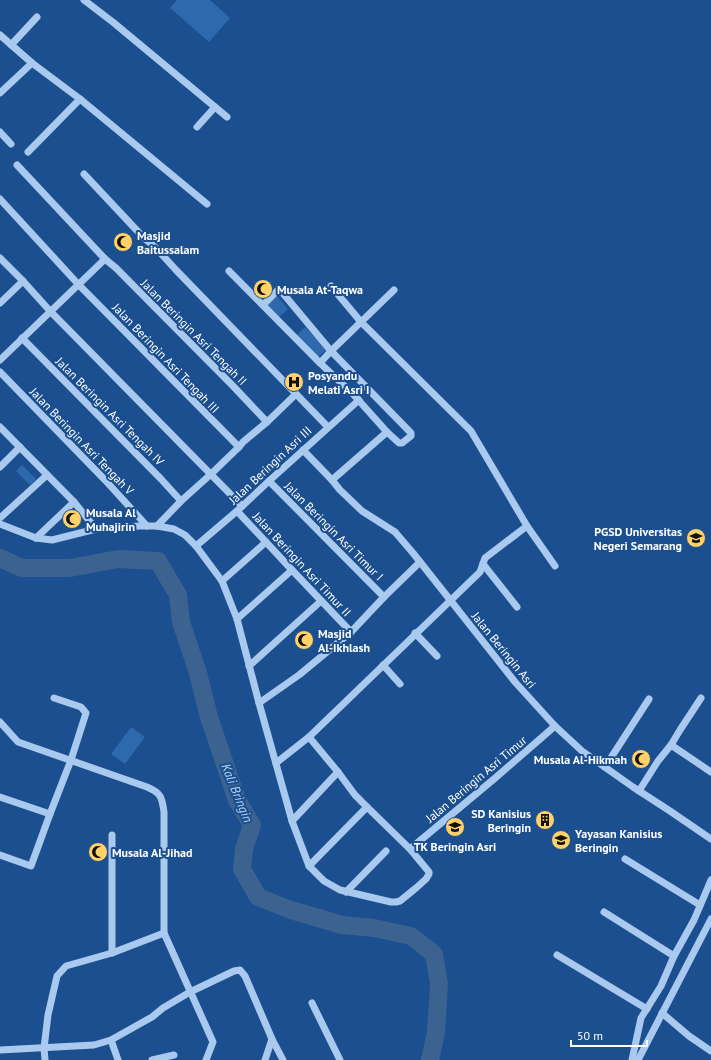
<svg xmlns="http://www.w3.org/2000/svg" width="711" height="1060" font-family="'PT Sans',sans-serif">
  <rect width="100%" height="100%" fill="#1b4f8f"/>
  <g fill="#2e69ad">
    <path d="M 177,0 L 210,0 L 230,18 L 209,42 L 170,8 Z"/>
    <path d="M 277,296 L 288,309 L 277,319 L 265,306 Z"/>
    <path d="M 305,327 L 327,349 L 317,358 L 296,336 Z"/>
    <path d="M 22,465 L 36,479 L 30,485 L 16,471 Z"/>
    <path d="M 131,727 L 145,737 L 125,764 L 111,754 Z"/>
  </g>
  <g fill="none" stroke-linecap="round" stroke-linejoin="round">
    <path stroke="#3c6290" stroke-width="18" d="M 0,558 L 22,568 L 70,568 L 118,559 L 158,561 L 178,595 L 181,622 L 198,673 L 209,717 L 237,800 L 252,825 L 244,849 L 242,869 L 258,897 L 291,910 L 342,925 L 374,928 L 411,936 L 434,954 L 439,984 L 436,1032 L 430,1060"/>
    <g stroke="#a9c9ee" stroke-width="7">
      <path d="M 84,0 L 114,23 L 227,117"/>
      <path d="M 0,35 L 32,63 L 80,99 L 207,204"/>
      <path d="M 11,45 L 37,17"/>
      <path d="M 0,93 L 32,63"/>
      <path d="M 197,127 L 215,107"/>
      <path d="M 0,132 L 11,144"/>
      <path d="M 28,152 L 80,99"/>
      <path d="M 17,165 L 105,259 L 116,268 L 233,386 L 267,422"/>
      <path d="M 84,174 L 143,237 L 156,248 L 176,270 L 328,427"/>
      <path d="M 0,199 L 78,284 L 239,447"/>
      <path d="M 0,258 L 23,281 L 50,311 L 242,506"/>
      <path d="M 229,271 L 320,363 L 353,394 L 387,432"/>
      <path d="M 0,303 L 23,281"/>
      <path d="M 263,305 L 277,291 L 281,291 L 331,351 L 411,433 L 411,436 L 402,443 L 399,443 L 387,432 L 332,480"/>
      <path d="M 22,338 L 161,479 L 181,501"/>
      <path d="M 0,360 L 105,259"/>
      <path d="M 320,363 L 331,351 L 394,290"/>
      <path d="M 0,372 L 105,480 L 147,526"/>
      <path d="M 0,427 L 74,502 L 96,529"/>
      <path d="M 303,450 L 332,480 L 340,490 L 362,511 L 395,532 L 413,553 L 515,682 L 555,726 L 582,751 L 633,787 L 670,811 L 711,839"/>
      <path d="M 0,467 L 20,447"/>
      <path d="M 269,481 L 384,597"/>
      <path d="M 237,511 L 292,570 L 351,632"/>
      <path d="M 0,518 L 47,475"/>
      <path d="M 0,524 L 36,538 L 52,540 L 96,529 L 140,526 L 157,526 L 174,529 L 185,535 L 196,546 L 222,581 L 237,619 L 259,703 L 292,821 L 309,866 L 324,881 L 340,890 L 391,902 L 396,902 L 400,901 L 416,888 L 426,879 L 429,874 L 429,872 L 410,849 L 367,807"/>
      <path d="M 157,526 L 181,501 L 210,475 L 239,447 L 243,442 L 267,422 L 296,394"/>
      <path d="M 527,526 L 555,566"/>
      <path d="M 36,538 L 74,502"/>
      <path d="M 196,546 L 237,511 L 269,481 L 359,400"/>
      <path d="M 483,564 L 517,607"/>
      <path d="M 222,581 L 266,542"/>
      <path d="M 237,619 L 292,570"/>
      <path d="M 415,633 L 437,656"/>
      <path d="M 383,665 L 400,684"/>
      <path d="M 249,666 L 321,601"/>
      <path d="M 259,703 L 299,675 L 351,632 L 384,597 L 420,562"/>
      <path d="M 0,722 L 18,742 L 147,787 C 161,793 162,797 164,812 L 164,933 L 213,1042 L 206,1060"/>
      <path d="M 309,737 L 338,772 L 355,795 L 367,807 L 309,866"/>
      <path d="M 671,745 L 711,772"/>
      <path d="M 276,763 L 309,737 L 480,572 L 485,558 L 527,526 L 471,431 L 361,322 L 331,286"/>
      <path d="M 605,767 L 649,699"/>
      <path d="M 639,791 L 658,761 L 671,745 L 680,730 L 701,698"/>
      <path d="M 0,797 L 50,814"/>
      <path d="M 292,821 L 338,772"/>
      <path d="M 410,849 L 494,779 L 555,726"/>
      <path d="M 0,855 L 31,866 L 50,814 L 71,760 L 86,713 L 81,707 L 54,698"/>
      <path d="M 625,859 L 700,905"/>
      <path d="M 346,892 L 386,851"/>
      <path d="M 604,912 L 674,956"/>
      <path d="M 112,953 L 112,835"/>
      <path d="M 557,955 L 647,1009"/>
      <path d="M 312,1003 L 340,1060"/>
      <path d="M 662,1013 L 689,1036 L 711,1051"/>
      <path d="M 111,1040 L 118,1060"/>
      <path d="M 0,1050 L 94,1045 L 111,1040 L 152,1017 L 163,1008 L 190,992 L 234,971 L 240,970 L 245,976 L 272,1039 L 283,1060"/>
      <path d="M 45,1060 L 44,1048 L 48,1015 L 57,976 L 66,966 L 112,953 L 164,933"/>
      <path d="M 152,1060 L 174,1055"/>
      <path d="M 265,1060 L 272,1039"/>
      <path d="M 632,1060 L 641,1018 L 661,986 L 674,956 L 694,920 L 711,880"/>
      <path d="M 638,1060 L 711,919"/>
    </g>
  </g>
  <defs>
    <g id="mosque-disc" transform="scale(1)"><circle r="9.5" fill="#ffd166" stroke="#1b4f8f"/><path d="M3.5-4.9A6 6 0 1 0 3.5 4.9A5 5 0 1 1 3.5-4.9Z" fill="#111"/></g>
    <g id="hospital-disc" transform="scale(1)"><circle r="9.5" fill="#ffd166" stroke="#1b4f8f"/><path d="M-5-5h3v3.5h4V-5h3V5h-3V1.5h-4V5h-3Z" fill="#111"/></g>
    <g id="university-disc" transform="scale(1)"><circle r="9.5" fill="#ffd166" stroke="#1b4f8f"/><path d="M0-5L7-2L0 1L-7-2ZM-4 1L0 2.5L4 1V4Q0 6-4 4Z" fill="#111"/></g>
    <g id="building-disc" transform="scale(1)"><circle r="9.5" fill="#ffd166" stroke="#1b4f8f"/><path d="M-4-6H4V6H1V3H-1V6H-4ZM-2.5-4.3h1.7v1.8h-1.7ZM.8-4.3h1.7v1.8H.8ZM-2.5-1h1.7V.8h-1.7ZM.8-1h1.7V.8H.8Z" fill="#111"/></g>
    <g id="school-disc" transform="scale(1)"><circle r="9.5" fill="#ffd166" stroke="#1b4f8f"/><path d="M0-5L7-2L0 1L-7-2ZM-4 1L0 2.5L4 1V4Q0 6-4 4Z" fill="#111"/></g>
  </defs>
  <g fill-rule="evenodd">
    <use href="#mosque-disc" x="123" y="242"/>
    <use href="#mosque-disc" x="263" y="289"/>
    <use href="#hospital-disc" x="294" y="382"/>
    <use href="#mosque-disc" x="72" y="519"/>
    <use href="#university-disc" x="696" y="538"/>
    <use href="#mosque-disc" x="304" y="640"/>
    <use href="#mosque-disc" x="641" y="759"/>
    <use href="#building-disc" x="545" y="820"/>
    <use href="#school-disc" x="455" y="827"/>
    <use href="#school-disc" x="561" y="840"/>
    <use href="#mosque-disc" x="98" y="852"/>
  </g>
  <g text-anchor="middle" dominant-baseline="central" stroke-width="4" stroke-linejoin="round" paint-order="stroke">
    <g font-size="12" font-weight="bold" fill="#fff" stroke="#1b4f8f" text-anchor="start">
      <text x="137" y="235">Masjid<tspan x="137" dy="14">Baitussalam</tspan></text>
      <text x="277" y="289">Musala At-Taqwa</text>
      <text x="308" y="375">Posyandu<tspan x="308" dy="14">Melati Asri I</tspan></text>
      <text x="86" y="512">Musala Al<tspan x="86" dy="14">Muhajirin</tspan></text>
      <text x="682" y="531" text-anchor="end">PGSD Universitas<tspan x="682" dy="14">Negeri Semarang</tspan></text>
      <text x="318" y="633">Masjid<tspan x="318" dy="14">Al-Ikhlash</tspan></text>
      <text x="627" y="759" text-anchor="end">Musala Al-Hikmah</text>
      <text x="531" y="813" text-anchor="end">SD Kanisius<tspan x="531" dy="14">Beringin</tspan></text>
      <text x="575" y="833">Yayasan Kanisius<tspan x="575" dy="14">Beringin</tspan></text>
      <text x="455" y="846" text-anchor="middle">TK Beringin Asri</text>
      <text x="112" y="852">Musala Al-Jihad</text>
    </g>
    <g font-size="12" fill="#fff" stroke="#1b4f8f">
      <text transform="translate(194 332) rotate(45)">Jalan Beringin Asri Tengah II</text>
      <text transform="translate(166 358) rotate(46)">Jalan Beringin Asri Tengah III</text>
      <text transform="translate(110 411) rotate(45)">Jalan Beringin Asri Tengah IV</text>
      <text transform="translate(82 441) rotate(46)">Jalan Beringin Asri Tengah V</text>
      <text transform="translate(270 465) rotate(-43)">Jalan Beringin Asri III</text>
      <text transform="translate(334 531) rotate(45)">Jalan Beringin Asri Timur I</text>
      <text transform="translate(302 564) rotate(47)">Jalan Beringin Asri Timur II</text>
      <text transform="translate(504 650) rotate(51)">Jalan Beringin Asri</text>
      <text transform="translate(476 779) rotate(-40)">Jalan Beringin Asri Timur</text>
    </g>
    <g font-size="13" font-style="italic" fill="#b5d3f5" stroke="#1b4f8f">
      <text transform="translate(237 793) rotate(68)">Kali Bringin</text>
    </g>
  </g>
  <path d="M571 1040v6h76v-6" fill="none" stroke="#ffffff" stroke-width="2"/>
  <text x="577" y="1040" font-size="12" fill="#ffffff" stroke="#1b4f8f" stroke-width="3" paint-order="stroke">50 m</text>
</svg>
